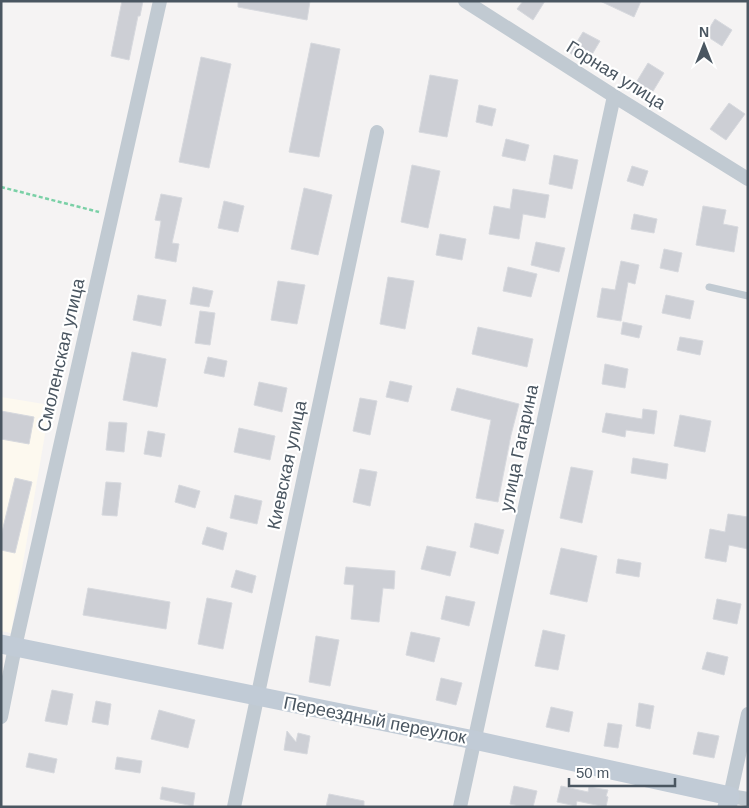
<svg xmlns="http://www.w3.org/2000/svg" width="749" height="808" font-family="Helvetica,sans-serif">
  <rect width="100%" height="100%" fill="#f5f3f3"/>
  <path fill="#fdf9ef" d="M 1,397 L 50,405 L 11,633 L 1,631 Z"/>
  <g fill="#cdcfd5" stroke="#d7d9de">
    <path d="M 122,1 L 143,1 L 140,16 L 138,16 L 129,60 L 111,56 Z"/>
    <path d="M 238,1 L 310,1 L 307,20 L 238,7 Z"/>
    <path d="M 523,1 L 545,1 L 533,20 L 517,9 Z"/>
    <path d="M 600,1 L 641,1 L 634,17 Z"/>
    <path d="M 715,19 L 732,30 L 722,46 L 705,35 Z"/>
    <path d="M 583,32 L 600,41 L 587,63 L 570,53 Z"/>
    <path d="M 311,43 L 340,49 L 319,157 L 289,152 Z"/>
    <path d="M 201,57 L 231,64 L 209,168 L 179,162 Z"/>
    <path d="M 648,63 L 664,73 L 647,101 L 631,91 Z"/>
    <path d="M 430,75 L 458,80 L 447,137 L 419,132 Z"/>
    <path d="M 729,103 L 745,114 L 726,140 L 710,129 Z"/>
    <path d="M 479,105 L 496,109 L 492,126 L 476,122 Z"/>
    <path d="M 506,139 L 529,145 L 525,161 L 502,156 Z"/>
    <path d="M 554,155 L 578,160 L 572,189 L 549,184 Z"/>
    <path d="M 412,165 L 440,171 L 428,228 L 401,222 Z"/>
    <path d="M 632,166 L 648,171 L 643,186 L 627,181 Z"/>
    <path d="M 304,188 L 332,195 L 318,255 L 291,249 Z"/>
    <path d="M 513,189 L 549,195 L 545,218 L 523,214 L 519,239 L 489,234 L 494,206 L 510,209 Z"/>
    <path d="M 161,194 L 182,198 L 172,243 L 179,244 L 176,262 L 155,258 L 161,221 L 155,220 Z"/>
    <path d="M 224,201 L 244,206 L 238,232 L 218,228 Z"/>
    <path d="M 703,206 L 726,210 L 723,224 L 738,227 L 734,252 L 696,245 Z"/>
    <path d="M 634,214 L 657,219 L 654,233 L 631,229 Z"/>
    <path d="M 440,234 L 466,239 L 462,260 L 436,255 Z"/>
    <path d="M 536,242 L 565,248 L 559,272 L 531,265 Z"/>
    <path d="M 664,249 L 682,253 L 678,272 L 660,268 Z"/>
    <path d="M 621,261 L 639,265 L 635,284 L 628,282 L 621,321 L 597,317 L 602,288 L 615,290 Z"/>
    <path d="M 508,267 L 537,274 L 531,297 L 503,291 Z"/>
    <path d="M 388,277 L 414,281 L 405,329 L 380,324 Z"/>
    <path d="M 278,281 L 305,285 L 297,324 L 271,320 Z"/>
    <path d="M 193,287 L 213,291 L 209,307 L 190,304 Z"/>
    <path d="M 138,295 L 166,300 L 161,326 L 133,320 Z"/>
    <path d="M 666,295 L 694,301 L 690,319 L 662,313 Z"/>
    <path d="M 200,311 L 215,313 L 210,345 L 195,343 Z"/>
    <path d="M 623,322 L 642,326 L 639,338 L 621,334 Z"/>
    <path d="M 478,327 L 533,339 L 527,367 L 472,354 Z"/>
    <path d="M 680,337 L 703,341 L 700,355 L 677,350 Z"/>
    <path d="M 132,352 L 166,359 L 157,407 L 123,400 Z"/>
    <path d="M 208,357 L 227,361 L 224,377 L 204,373 Z"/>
    <path d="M 605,364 L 628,369 L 625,388 L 602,384 Z"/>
    <path d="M 390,381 L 412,386 L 408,402 L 386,397 Z"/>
    <path d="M 259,382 L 287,388 L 282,412 L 254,405 Z"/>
    <path d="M 457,388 L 519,404 L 511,435 L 498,502 L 476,498 L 491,420 L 451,410 Z"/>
    <path d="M 360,398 L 377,401 L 370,435 L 353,431 Z"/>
    <path d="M 643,409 L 657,411 L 654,434 L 626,430 L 625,437 L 602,432 L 606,413 L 642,419 Z"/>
    <path d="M 1,411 L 34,417 L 29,444 L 1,439 Z"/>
    <path d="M 680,415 L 711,421 L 705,452 L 674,446 Z"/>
    <path d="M 109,422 L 127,423 L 124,452 L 106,450 Z"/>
    <path d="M 239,428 L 275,436 L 270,460 L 234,452 Z"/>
    <path d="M 148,431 L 165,434 L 161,457 L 144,454 Z"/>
    <path d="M 633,458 L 668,464 L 666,479 L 631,473 Z"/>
    <path d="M 571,467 L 593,471 L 582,523 L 560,518 Z"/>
    <path d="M 360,469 L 377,472 L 370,506 L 353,502 Z"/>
    <path d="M 15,478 L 32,482 L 15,553 L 1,550 L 1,536 Z"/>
    <path d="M 106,482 L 121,483 L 117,516 L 102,515 Z"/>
    <path d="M 179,485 L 200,491 L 195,508 L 175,502 Z"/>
    <path d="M 235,495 L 262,501 L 257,524 L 230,518 Z"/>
    <path d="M 728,514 L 748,517 L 748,549 L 729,545 L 726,562 L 705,558 L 710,529 L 725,532 Z"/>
    <path d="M 475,523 L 504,530 L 498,554 L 470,547 Z"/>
    <path d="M 207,527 L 227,533 L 223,550 L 202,544 Z"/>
    <path d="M 427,546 L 456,552 L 450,576 L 421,569 Z"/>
    <path d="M 561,548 L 597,556 L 587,602 L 550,594 Z"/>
    <path d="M 618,559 L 641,563 L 639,577 L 616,573 Z"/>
    <path d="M 346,567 L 395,571 L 394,589 L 383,588 L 379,622 L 351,619 L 354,585 L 344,584 Z"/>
    <path d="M 236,570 L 256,576 L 252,593 L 231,587 Z"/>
    <path d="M 88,588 L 170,602 L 166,629 L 83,615 Z"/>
    <path d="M 446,596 L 475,602 L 469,626 L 441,619 Z"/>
    <path d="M 207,598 L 232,603 L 223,649 L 198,644 Z"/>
    <path d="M 717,599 L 741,604 L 737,624 L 713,619 Z"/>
    <path d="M 543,630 L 565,635 L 558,670 L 535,666 Z"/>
    <path d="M 411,632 L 440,638 L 434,662 L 406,655 Z"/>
    <path d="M 316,636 L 339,640 L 330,686 L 309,682 Z"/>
    <path d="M 707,652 L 728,657 L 724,675 L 702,669 Z"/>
    <path d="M 441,678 L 462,683 L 456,705 L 436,700 Z"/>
    <path d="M 52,690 L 73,694 L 67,725 L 45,721 Z"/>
    <path d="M 96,701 L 111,704 L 108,725 L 92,722 Z"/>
    <path d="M 639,703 L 654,706 L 650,729 L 636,726 Z"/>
    <path d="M 551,707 L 573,712 L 569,732 L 546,727 Z"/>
    <path d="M 159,710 L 195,720 L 188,748 L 151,739 Z"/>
    <path d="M 608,723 L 622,725 L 618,748 L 604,746 Z"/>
    <path d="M 287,731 L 296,742 L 298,733 L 310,736 L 307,754 L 284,750 Z"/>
    <path d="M 698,732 L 719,736 L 714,758 L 693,754 Z"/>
    <path d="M 29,753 L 57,759 L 54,773 L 26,767 Z"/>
    <path d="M 117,757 L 142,761 L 140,773 L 115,769 Z"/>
    <path d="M 514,786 L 537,791 L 533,807 L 524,807 L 510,804 Z"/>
    <path d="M 561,786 L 588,792 L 589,787 L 608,790 L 606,796 L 608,797 L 606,807 L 577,801 L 576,806 L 557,802 Z"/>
    <path d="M 162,787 L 195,793 L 193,806 L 160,799 Z"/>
    <path d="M 329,794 L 364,801 L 364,807 L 326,807 Z"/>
  </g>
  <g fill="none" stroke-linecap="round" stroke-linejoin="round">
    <path stroke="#7ad0a6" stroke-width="2.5" stroke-dasharray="4 2.5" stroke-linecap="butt" d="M 1,187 L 99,212"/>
    <path stroke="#c1cad2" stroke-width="7" d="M 709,287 L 748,296"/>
    <g stroke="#c1cad2" stroke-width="14">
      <path d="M 465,1 L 614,96 L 748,179"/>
      <path d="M 748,714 L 730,796 L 748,799"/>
      <path d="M 1,717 L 15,647 L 160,1"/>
      <path d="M 234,807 L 377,132"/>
      <path d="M 460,807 L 614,96"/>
    </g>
    <path stroke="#c1cbd6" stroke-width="19" d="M 1,644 L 474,740 L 730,796 L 727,807"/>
  </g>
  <g text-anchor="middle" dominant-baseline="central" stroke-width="4.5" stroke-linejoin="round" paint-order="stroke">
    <g font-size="18" fill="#4a5661" stroke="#fff">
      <text transform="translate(616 75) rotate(32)">Горная улица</text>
      <text transform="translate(61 355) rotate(-77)">Смоленская улица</text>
      <text transform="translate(519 448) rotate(-78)">улица Гагарина</text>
      <text transform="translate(287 465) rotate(-78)">Киевская улица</text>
      <text transform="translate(375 720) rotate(11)">Переездный переулок</text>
    </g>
  </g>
  <rect width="749" height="808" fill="none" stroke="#4a5661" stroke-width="5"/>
  <g transform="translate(704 45)" stroke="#ffffff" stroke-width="4" paint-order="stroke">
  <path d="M0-4L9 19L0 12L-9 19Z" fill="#4a5661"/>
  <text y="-8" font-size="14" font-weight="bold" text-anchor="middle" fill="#4a5661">N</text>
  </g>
  <path d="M569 778v8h106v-8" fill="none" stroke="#4a5661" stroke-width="2.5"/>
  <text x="576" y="778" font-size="15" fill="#4a5661" stroke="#ffffff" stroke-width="4" paint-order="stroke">50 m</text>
</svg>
